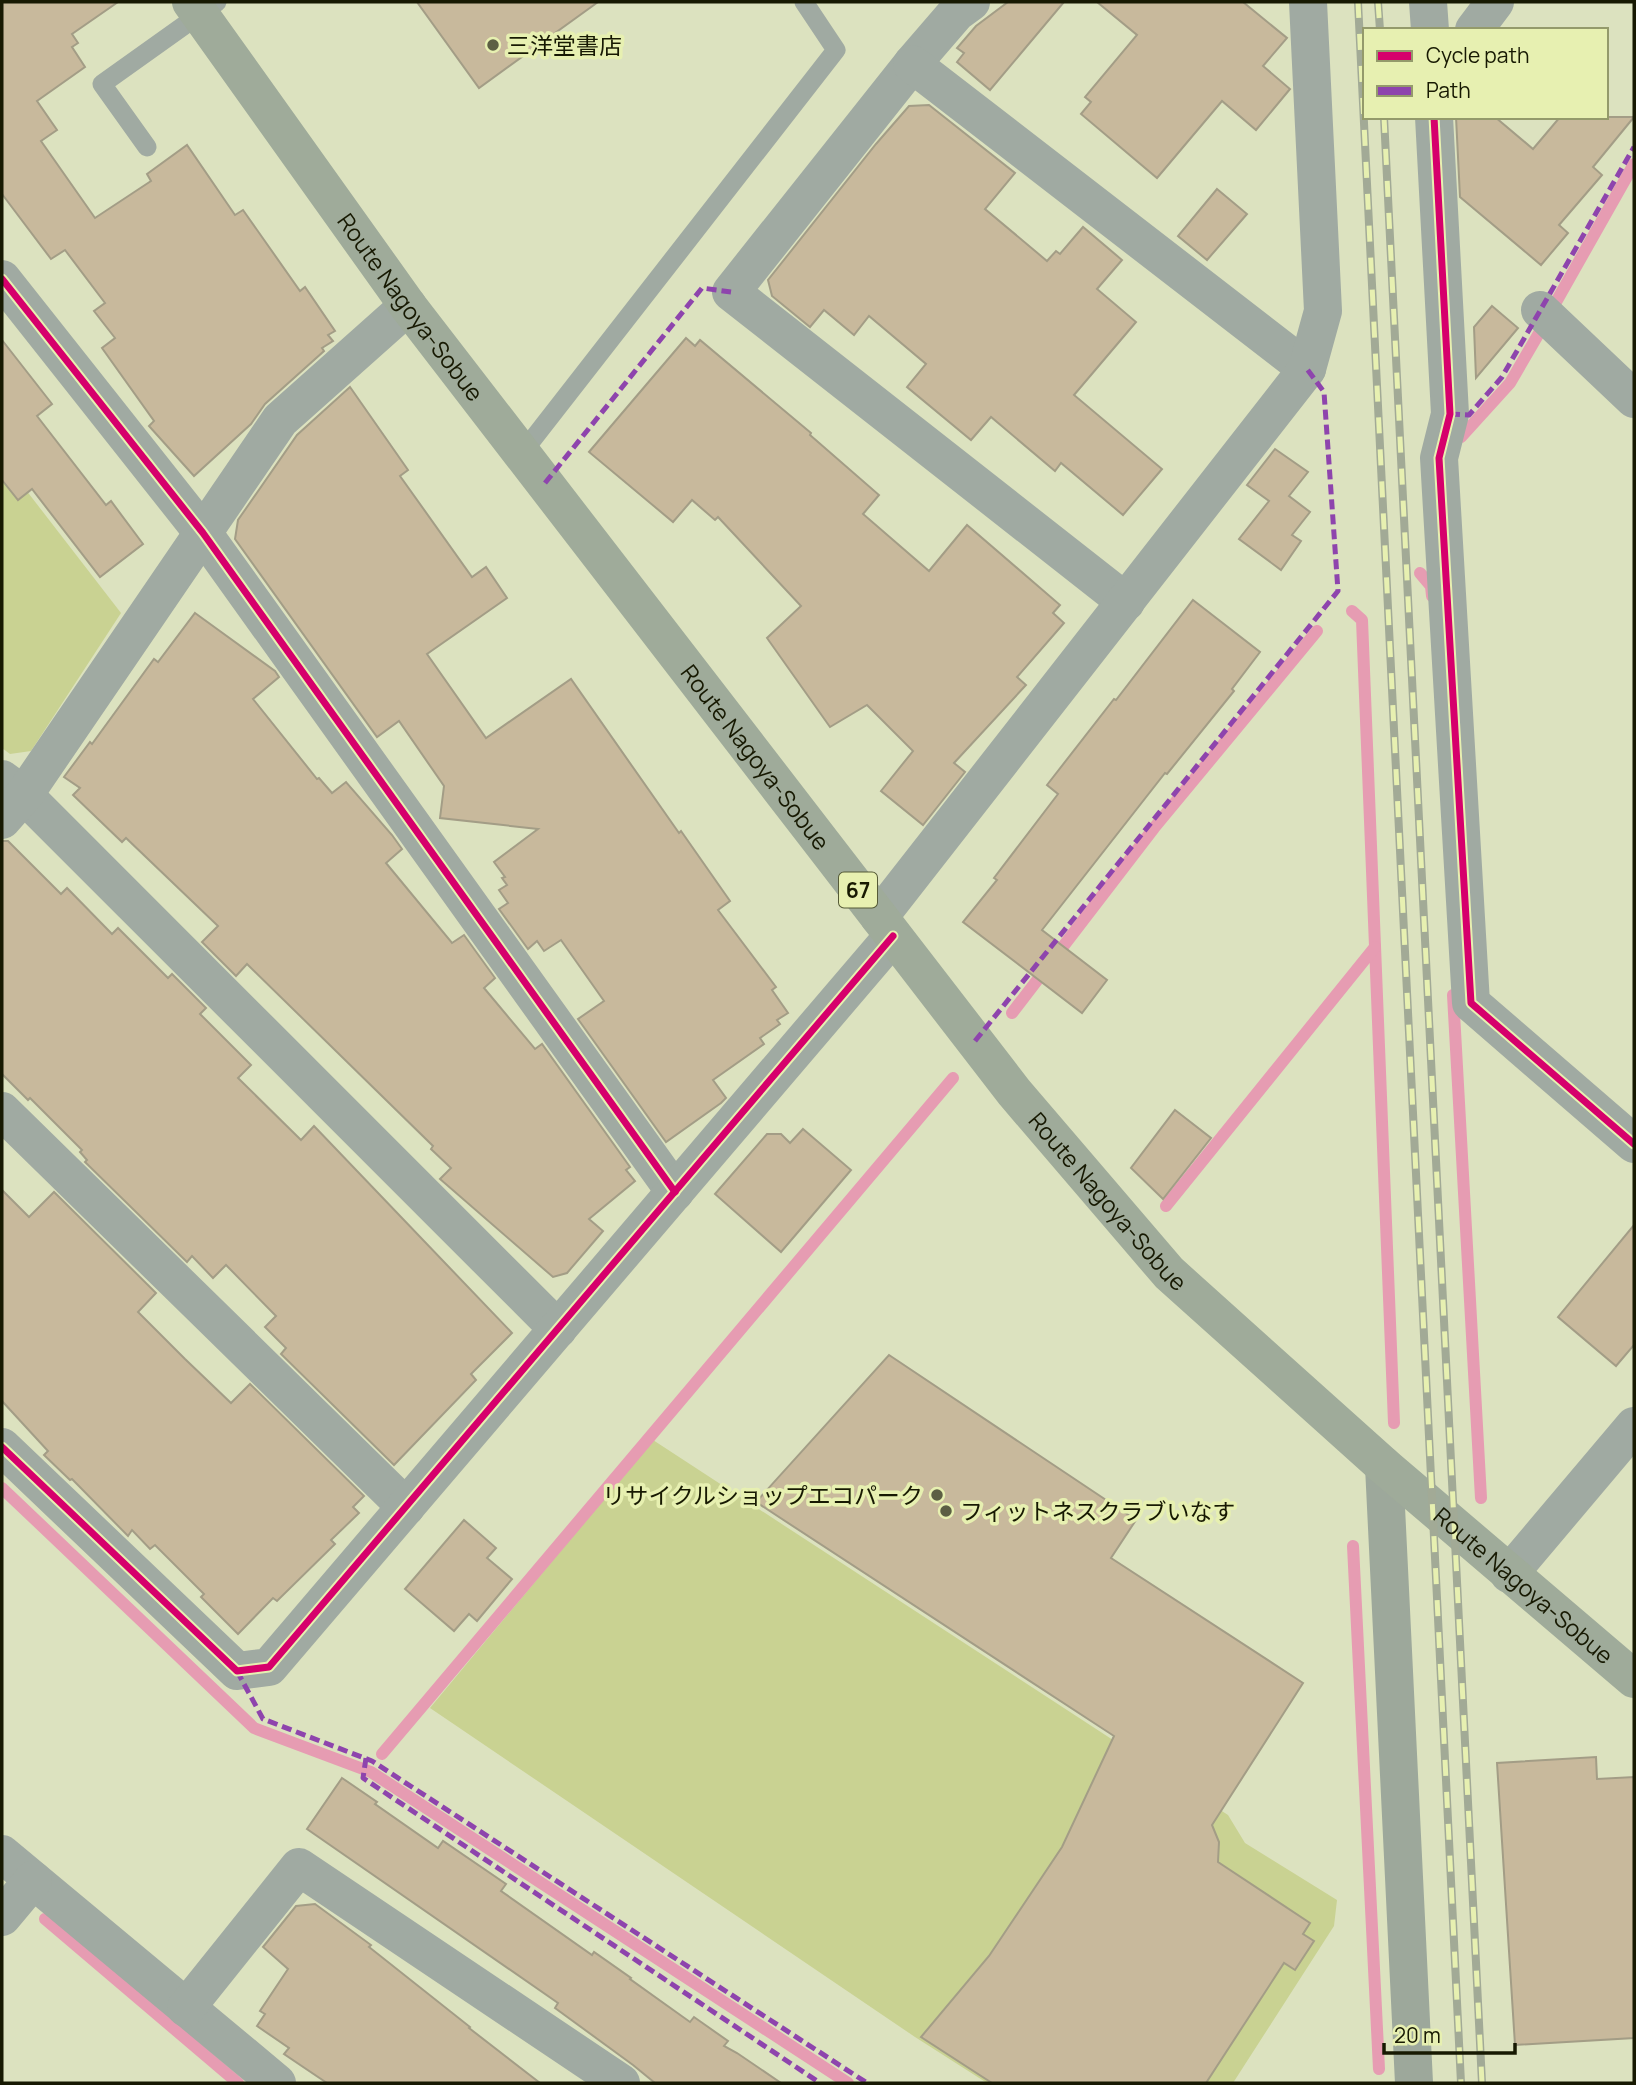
<svg xmlns="http://www.w3.org/2000/svg" width="1636" height="2085" font-family="Manrope,'Noto Sans JP',sans-serif">
  <rect width="100%" height="100%" fill="#dce2bf"/>
  <g fill="#c9d292">
    <path d="M 2,459 L 121,613 L 31,751 L 10,754 L 2,748 Z"/>
    <path d="M 653,1440 L 1228,1815 L 1245,1843 L 1337,1900 L 1334,1926 L 1233,2083 L 987,2083 L 915,2037 L 430,1708 Z"/>
  </g>
  <g fill="none" stroke-linecap="round" stroke-linejoin="round">
    <g stroke="#e69cb2" stroke-width="12">
      <path d="M 1556,302 L 1634,164"/>
      <path d="M 1461,437 L 1510,383 L 1542,328"/>
      <path d="M 1420,573 L 1431,586 L 1432,596"/>
      <path d="M 1352,611 L 1362,620 L 1394,1423"/>
      <path d="M 1453,995 L 1481,1498"/>
      <path d="M 1012,1013 L 1154,828 L 1317,631"/>
      <path d="M 1166,1206 L 1375,947"/>
      <path d="M 2,1488 L 254,1728 L 371,1772 L 848,2083"/>
      <path d="M 1353,1546 L 1379,2069"/>
      <path d="M 382,1754 L 953,1078"/>
      <path d="M 45,1919 L 238,2083"/>
    </g>
  </g>
  <g fill="#c8b99c" stroke="#a39d86" stroke-width="2">
    <path d="M 2,2 L 118,2 L 72,34 L 78,43 L 72,47 L 85,67 L 37,101 L 57,130 L 41,141 L 95,218 L 151,181 L 147,174 L 187,145 L 235,215 L 243,210 L 300,291 L 305,287 L 335,331 L 328,335 L 333,341 L 322,348 L 324,351 L 265,404 L 251,424 L 194,476 L 149,426 L 154,421 L 102,348 L 115,338 L 94,311 L 105,303 L 65,250 L 51,259 L 2,194 Z"/>
    <path d="M 417,2 L 598,2 L 479,88 Z"/>
    <path d="M 1008,2 L 1064,2 L 990,90 L 957,62 L 964,53 L 957,48 L 976,26 Z"/>
    <path d="M 1097,2 L 1243,2 L 1287,38 L 1263,66 L 1290,89 L 1256,130 L 1222,101 L 1157,178 L 1081,114 L 1091,102 L 1085,97 L 1137,35 Z"/>
    <path d="M 929,105 L 1015,173 L 985,209 L 1047,261 L 1056,251 L 1060,254 L 1083,227 L 1122,260 L 1097,289 L 1136,322 L 1074,395 L 1162,469 L 1123,515 L 1061,463 L 1055,471 L 991,417 L 971,440 L 907,387 L 926,364 L 869,316 L 854,335 L 824,310 L 810,327 L 772,296 L 768,280 L 876,144 L 909,106 Z"/>
    <path d="M 1456,117 L 1495,117 L 1533,149 L 1560,117 L 1634,117 L 1593,167 L 1602,175 L 1559,225 L 1568,233 L 1541,265 L 1460,197 Z"/>
    <path d="M 1217,189 L 1247,214 L 1207,260 L 1178,236 Z"/>
    <path d="M 1492,306 L 1518,328 L 1476,378 L 1474,327 Z"/>
    <path d="M 686,338 L 695,346 L 700,340 L 811,433 L 810,435 L 879,495 L 863,514 L 929,571 L 967,525 L 1060,605 L 1053,613 L 1064,623 L 1017,677 L 1026,685 L 954,763 L 965,772 L 923,825 L 881,791 L 913,751 L 867,705 L 830,727 L 767,638 L 801,606 L 718,517 L 715,520 L 692,500 L 673,522 L 589,452 Z"/>
    <path d="M 2,340 L 52,404 L 37,416 L 106,505 L 111,501 L 143,544 L 100,577 L 32,489 L 18,500 L 2,480 Z"/>
    <path d="M 350,387 L 408,470 L 400,476 L 472,577 L 486,567 L 507,598 L 427,654 L 486,738 L 571,679 L 679,833 L 681,831 L 730,901 L 718,910 L 776,987 L 772,990 L 788,1013 L 777,1020 L 780,1024 L 760,1038 L 764,1044 L 713,1080 L 726,1098 L 721,1103 L 666,1142 L 578,1019 L 604,1001 L 561,940 L 544,951 L 537,941 L 528,949 L 499,909 L 508,903 L 499,890 L 507,885 L 502,878 L 505,877 L 494,862 L 538,829 L 440,818 L 444,786 L 399,721 L 377,737 L 235,539 L 238,520 L 297,435 Z"/>
    <path d="M 1275,449 L 1308,472 L 1289,496 L 1310,512 L 1292,535 L 1301,541 L 1281,570 L 1239,539 L 1269,501 L 1247,485 Z"/>
    <path d="M 1193,600 L 1260,652 L 1232,689 L 1234,691 L 1167,774 L 1165,773 L 1042,930 L 1107,980 L 1082,1013 L 963,922 L 997,880 L 994,878 L 1058,794 L 1047,785 L 1114,699 L 1116,700 Z"/>
    <path d="M 195,613 L 275,671 L 279,677 L 253,699 L 317,779 L 319,778 L 332,793 L 346,782 L 392,835 L 402,849 L 386,863 L 452,943 L 464,935 L 495,978 L 484,988 L 535,1049 L 542,1044 L 630,1167 L 626,1170 L 635,1181 L 589,1219 L 603,1231 L 567,1273 L 553,1277 L 440,1179 L 451,1168 L 431,1149 L 433,1146 L 247,964 L 236,976 L 202,942 L 218,926 L 126,838 L 122,842 L 73,795 L 80,788 L 64,777 L 90,742 L 92,744 L 154,659 L 158,662 Z"/>
    <path d="M 2,841 L 8,841 L 61,894 L 67,888 L 112,934 L 118,928 L 168,978 L 172,974 L 206,1008 L 200,1014 L 251,1065 L 238,1078 L 301,1140 L 314,1126 L 512,1333 L 471,1374 L 476,1380 L 394,1465 L 281,1354 L 286,1348 L 265,1327 L 276,1316 L 226,1265 L 213,1278 L 192,1256 L 187,1262 L 85,1162 L 87,1160 L 80,1152 L 82,1150 L 30,1098 L 28,1100 L 2,1074 Z"/>
    <path d="M 1175,1110 L 1211,1138 L 1163,1199 L 1131,1168 Z"/>
    <path d="M 803,1129 L 851,1170 L 781,1252 L 715,1194 L 767,1134 L 781,1134 L 790,1143 Z"/>
    <path d="M 2,1190 L 29,1217 L 54,1192 L 156,1293 L 138,1312 L 185,1359 L 231,1403 L 250,1384 L 364,1496 L 353,1507 L 359,1513 L 331,1540 L 335,1544 L 277,1601 L 273,1598 L 238,1634 L 201,1597 L 204,1594 L 155,1545 L 150,1549 L 132,1530 L 128,1536 L 72,1479 L 70,1480 L 44,1455 L 48,1451 L 2,1401 Z"/>
    <path d="M 1634,1225 L 1634,1345 L 1616,1366 L 1558,1317 Z"/>
    <path d="M 889,1355 L 1136,1520 L 1111,1558 L 1303,1683 L 1212,1825 L 1219,1842 L 1218,1862 L 1310,1923 L 1303,1934 L 1314,1941 L 1295,1970 L 1284,1963 L 1206,2083 L 992,2083 L 921,2037 L 989,1956 L 1062,1847 L 1114,1736 L 756,1502 Z"/>
    <path d="M 464,1520 L 496,1548 L 487,1558 L 512,1579 L 477,1621 L 469,1614 L 454,1631 L 405,1589 Z"/>
    <path d="M 1596,1757 L 1597,1779 L 1634,1777 L 1634,2038 L 1515,2045 L 1497,1763 Z"/>
    <path d="M 342,1778 L 377,1802 L 375,1804 L 438,1848 L 443,1841 L 506,1884 L 501,1891 L 592,1955 L 594,1952 L 631,1978 L 630,1979 L 690,2022 L 694,2017 L 728,2041 L 724,2046 L 737,2053 L 781,2083 L 655,2083 L 633,2065 L 555,2008 L 558,2003 L 307,1829 Z"/>
    <path d="M 315,1904 L 371,1945 L 369,1947 L 470,2027 L 469,2028 L 540,2083 L 327,2083 L 284,2054 L 289,2048 L 257,2026 L 265,2014 L 260,2011 L 288,1969 L 263,1947 L 296,1906 Z"/>
  </g>
  <g fill="none" stroke-linecap="round" stroke-linejoin="round">
    <g stroke="#a0aaa2" stroke-width="19">
      <path d="M 147,147 L 102,84 L 217,2"/>
      <path d="M 522,453 L 836,50 L 804,2"/>
    </g>
    <g stroke="#a0aaa2" stroke-width="38">
      <path d="M 971,2 L 956,13 L 912,64 L 731,292 L 1126,602"/>
      <path d="M 1428,2 L 1430,30"/>
      <path d="M 1474,30 L 1495,2"/>
      <path d="M 912,64 L 1307,369"/>
      <path d="M 1434,117 L 1450,414 L 1439,458 L 1471,1003 L 1634,1144"/>
      <path d="M 2,279 L 203,533 L 675,1192"/>
      <path d="M 1540,310 L 1634,399"/>
      <path d="M 2,779 L 24,795 L 558,1329"/>
      <path d="M 2,820 L 24,795 L 280,420 L 408,306"/>
      <path d="M 879,917 L 1307,369 L 1323,311 L 1308,2"/>
      <path d="M 2,1111 L 406,1507"/>
      <path d="M 2,1447 L 237,1671 L 269,1667 L 893,936"/>
      <path d="M 1509,1574 L 1634,1426"/>
      <path d="M 2,1854 L 277,2083"/>
      <path d="M 2,1917 L 33,1880"/>
      <path d="M 186,2008 L 299,1867 L 621,2083"/>
    </g>
    <path stroke="#9da89b" stroke-width="38" d="M 1384,1466 L 1414,2083"/>
    <path stroke="#9fab9a" stroke-width="38" id="s1" d="M 191,2 L 408,306 L 829,852 L 1014,1092 L 1169,1273 L 1384,1466 L 1634,1679"/>
    <g stroke="#a2aa96" stroke-width="8">
      <g id="rail">
        <path d="M 1358,2 L 1461,2083"/>
        <path d="M 1378,2 L 1380,30"/>
        <path d="M 1384,117 L 1482,2083"/>
      </g>
    </g>
    <use href="#rail" stroke="#e7f0b1" stroke-width="5" stroke-dasharray="16" stroke-linecap="butt"/>
    <g stroke="#8e44ad" stroke-width="5" stroke-dasharray="10 5" stroke-linecap="butt">
      <path d="M 1450,414 L 1469,415 L 1502,377 L 1634,147"/>
      <path d="M 545,483 L 702,288 L 731,292"/>
      <path d="M 975,1041 L 1338,591 L 1324,392 L 1307,369"/>
      <path d="M 237,1671 L 263,1719 L 372,1761 L 867,2083"/>
      <path d="M 366,1758 L 363,1778 L 820,2083"/>
    </g>
    <g stroke="#e7f0b1" stroke-width="11">
      <g id="cycleway">
        <path d="M 1434,117 L 1450,414 L 1439,458 L 1471,1003 L 1634,1144"/>
        <path d="M 2,279 L 203,533 L 675,1192"/>
        <path d="M 2,1447 L 237,1671 L 269,1667 L 893,936"/>
      </g>
    </g>
    <use href="#cycleway" stroke="#d6006c" stroke-width="7"/>
  </g>
  <g fill="#5c5f44" stroke="#e7f0b1" stroke-width="2.5">
    <circle cx="493" cy="45" r="7"/>
    <circle cx="937" cy="1495" r="7"/>
    <circle cx="946" cy="1511" r="7"/>
  </g>
  <g text-anchor="middle" dominant-baseline="central" stroke-width="7" stroke-linejoin="round" paint-order="stroke">
    <rect fill="#e7f0b1" stroke="#555a36" stroke-width="2" x="839" y="872.5" width="38" height="35" rx="5"/>
    <g font-size="21" font-weight="bold" fill="#171902">
      <text x="858" y="890">67</text>
    </g>
    <g font-size="23" fill="#171902" stroke="#e7f0b1" text-anchor="start">
      <text x="507" y="45">三洋堂書店</text>
      <text x="923" y="1495" text-anchor="end">リサイクルショップエコパーク</text>
      <text x="960" y="1511">フィットネスクラブいなす</text>
    </g>
    <g font-size="23" fill="#171902" stroke="#e7f0b1">
      <text stroke="none"><textPath href="#s1" startOffset="376">Route Nagoya-Sobue</textPath></text>
      <text stroke="none"><textPath href="#s1" startOffset="943">Route Nagoya-Sobue</textPath></text>
      <text stroke="none"><textPath href="#s1" startOffset="1510">Route Nagoya-Sobue</textPath></text>
      <text stroke="none"><textPath href="#s1" startOffset="2077">Route Nagoya-Sobue</textPath></text>
    </g>
  </g>
  <rect width="1636" height="2085" fill="none" stroke="#171902" stroke-width="7"/>
  <rect x="1363" y="28" width="245" height="91" fill="#e7f0b1" stroke="#949a6b" stroke-width="2"/>
  <rect x="1377" y="51" width="35" height="10" fill="#d6006c" stroke="#949a6b" stroke-width="2"/>
  <text x="1426" y="63" font-size="21" fill="#171902">Cycle path</text>
  <rect x="1377" y="86" width="35" height="10" fill="#8e44ad" stroke="#949a6b" stroke-width="2"/>
  <text x="1426" y="98" font-size="21" fill="#171902">Path</text>
  <path d="M1384 2043v10h131v-10" fill="none" stroke="#171902" stroke-width="3.5"/>
  <text x="1394" y="2043" font-size="21" fill="#171902" stroke="#e7f0b1" stroke-width="5" paint-order="stroke">20 m</text>
</svg>
